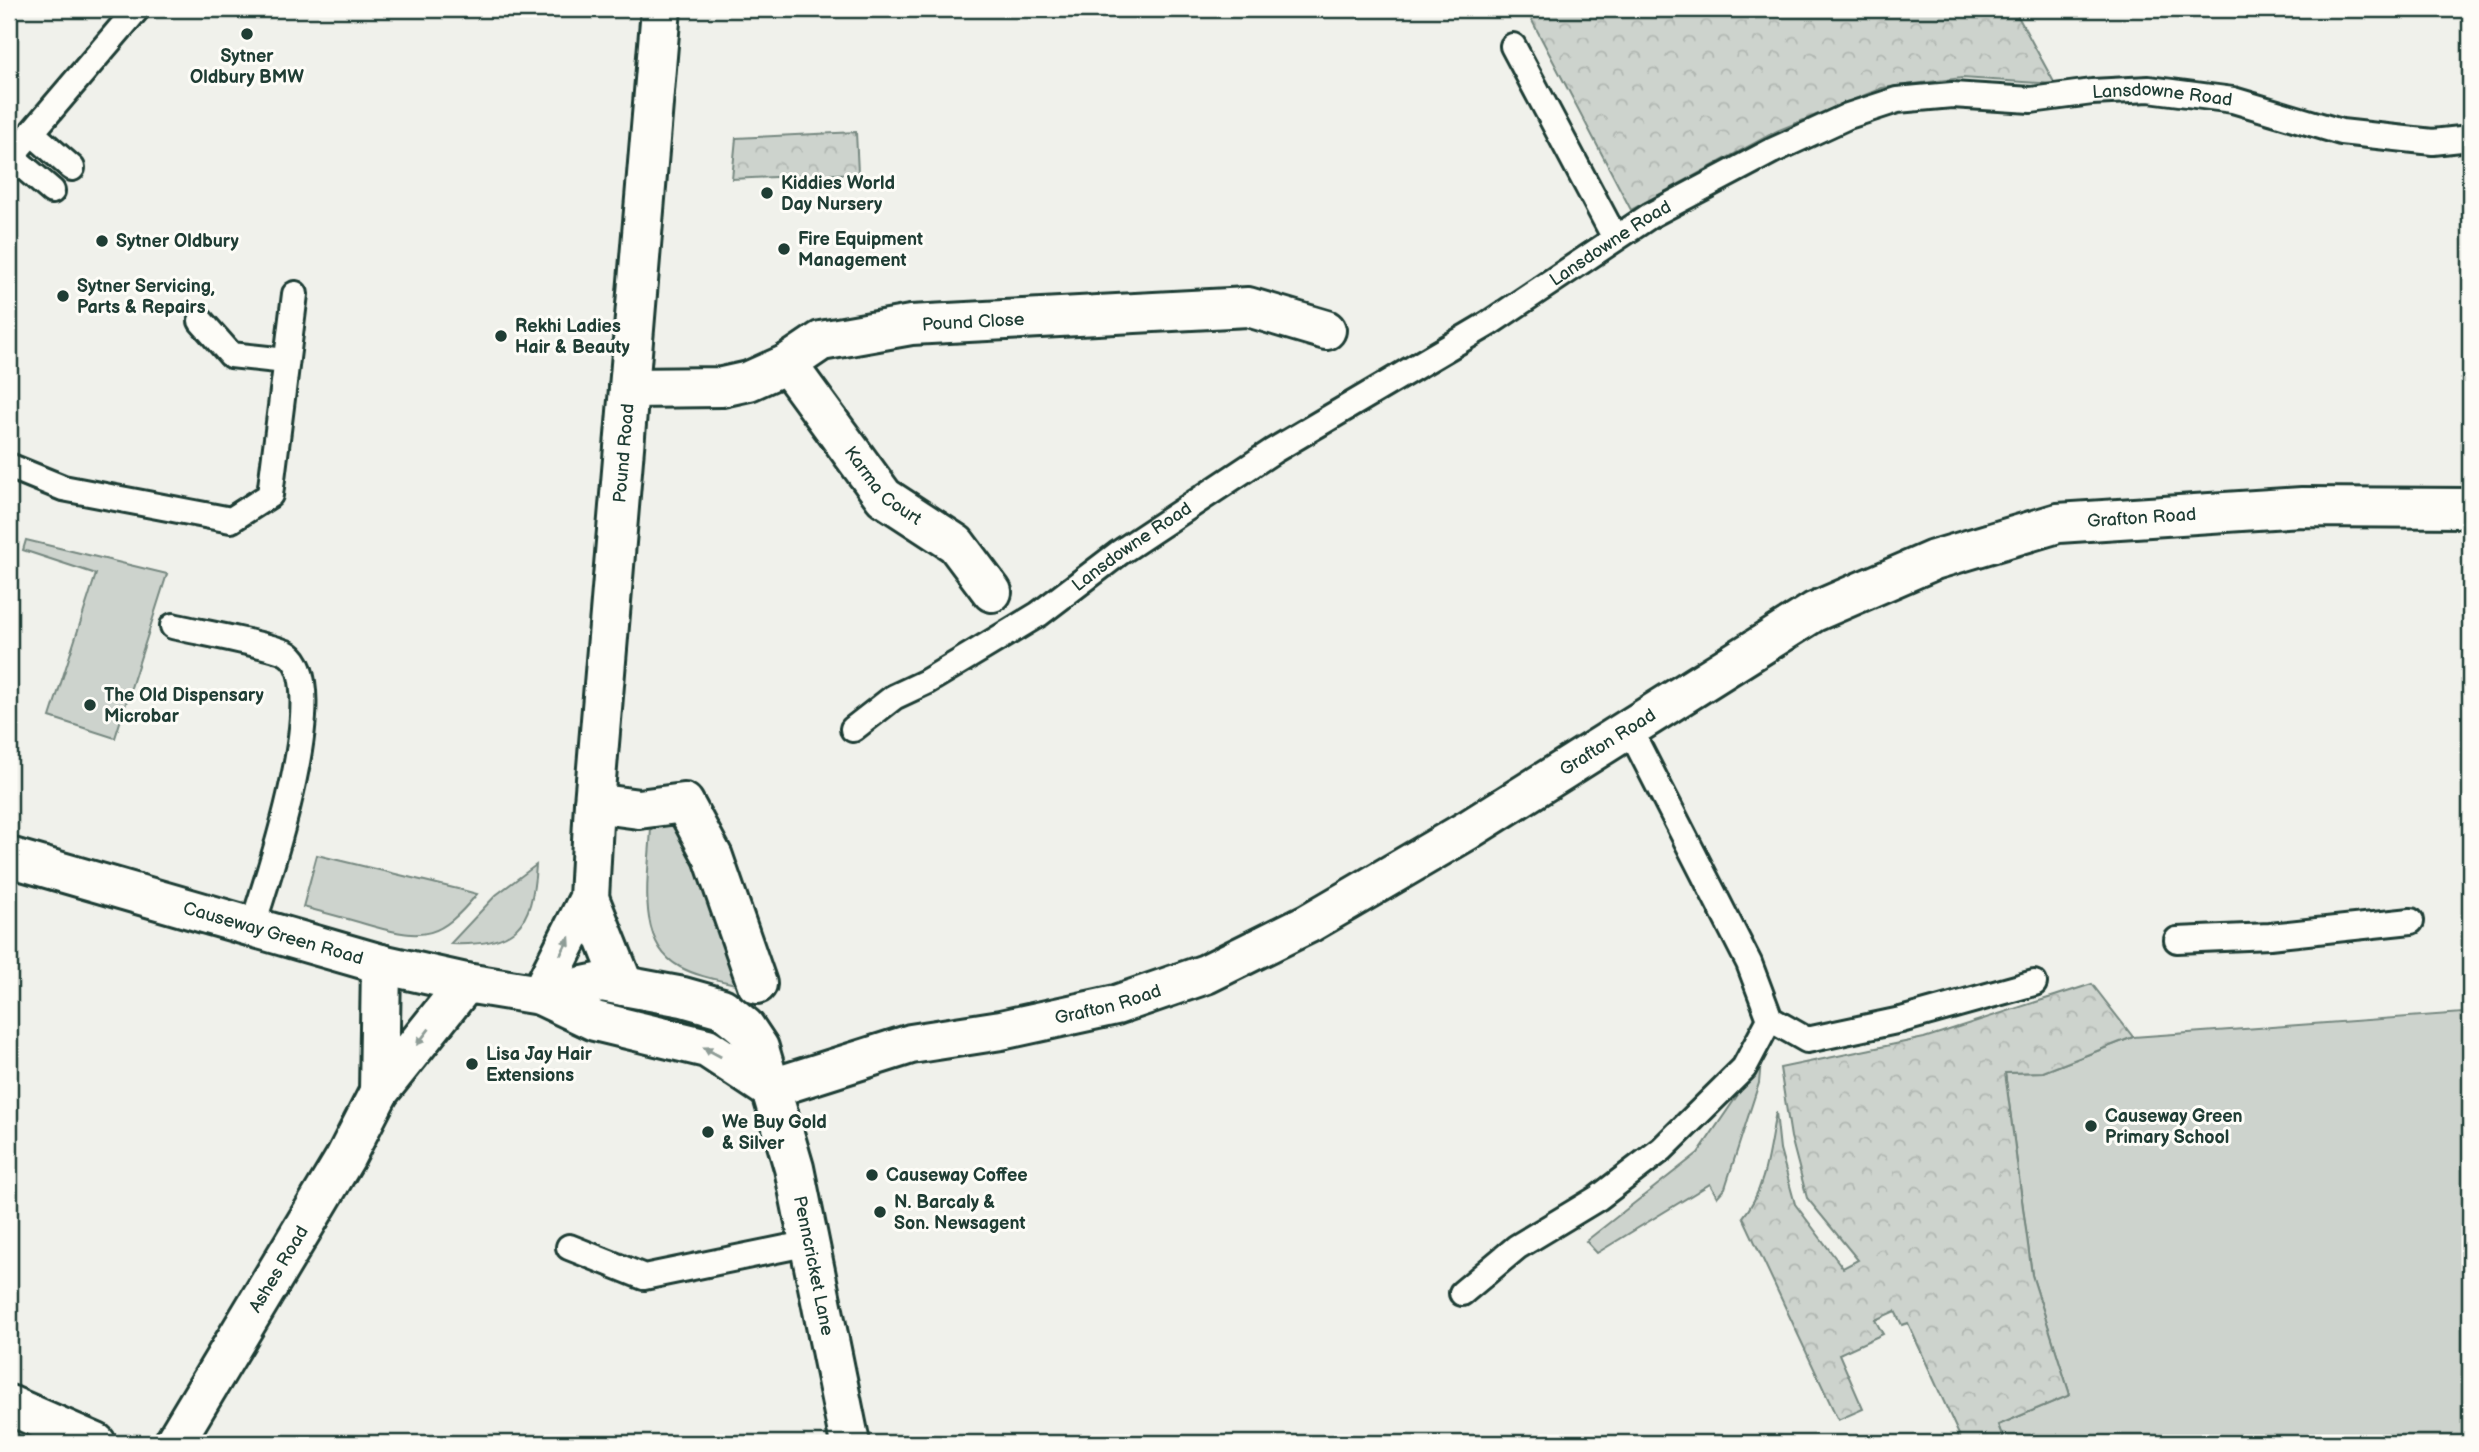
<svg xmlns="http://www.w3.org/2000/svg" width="2479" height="1452" font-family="'Balsamiq Sans',sans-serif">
  <defs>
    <pattern id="forest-crowns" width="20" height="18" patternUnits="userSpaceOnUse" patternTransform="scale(1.75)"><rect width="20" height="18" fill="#cdd3cd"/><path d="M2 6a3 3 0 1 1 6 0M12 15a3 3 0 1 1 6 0" fill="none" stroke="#b0b6b1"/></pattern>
  </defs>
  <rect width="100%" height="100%" fill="#f0f1eb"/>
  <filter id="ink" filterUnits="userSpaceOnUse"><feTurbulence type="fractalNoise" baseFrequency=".0143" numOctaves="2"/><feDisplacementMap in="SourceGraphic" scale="14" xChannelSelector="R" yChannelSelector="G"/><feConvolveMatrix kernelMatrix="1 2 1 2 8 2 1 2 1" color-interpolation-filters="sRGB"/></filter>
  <g filter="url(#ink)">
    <g fill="#cdd3cd" stroke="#768880" stroke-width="2">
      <path d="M 26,540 L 167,574 L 115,738 L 50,717 L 96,574 L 23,550 Z"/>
      <path d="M 651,826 L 679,826 L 748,987 C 726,981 700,978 680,967 C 633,942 650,870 651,826 Z"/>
      <path d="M 317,855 L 462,890 L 477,894 C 440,938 425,941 372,926 C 349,919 326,913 303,907 Z"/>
      <path d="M 536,865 C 532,928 516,946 450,944 L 496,895 Z"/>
      <path d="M 2463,1013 L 2470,1171 L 2470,1443 L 2005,1443 L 1998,1425 L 2070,1395 L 2032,1275 L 2005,1073 L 2043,1072 L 2133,1037 Z"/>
      <path d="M 1761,1061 L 1759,1083 L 1725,1188 L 1717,1197 L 1710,1184 L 1597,1253 L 1586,1241 L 1698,1153 Z"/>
    </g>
    <g fill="url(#forest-crowns)" stroke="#768880" stroke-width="2">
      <path d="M 1542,9 L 2014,9 L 2055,84 L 1962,78 L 1882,88 L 1777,131 L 1631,210 L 1529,15 Z"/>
      <path d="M 856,132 L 858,173 L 732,179 L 736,138 Z"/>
      <path d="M 2092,984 L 2133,1037 L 2043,1072 L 2005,1073 L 2032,1275 L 2070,1395 L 1998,1425 L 2005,1443 L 1947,1443 L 1960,1437 L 1908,1323 L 1902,1325 L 1895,1311 L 1875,1320 L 1883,1334 L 1839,1354 L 1863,1409 L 1838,1420 L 1743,1217 C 1766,1190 1769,1146 1776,1112 L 1780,1149 L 1795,1204 L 1843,1268 L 1858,1260 L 1807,1198 L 1791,1137 L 1780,1068 L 1924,1038 Z"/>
    </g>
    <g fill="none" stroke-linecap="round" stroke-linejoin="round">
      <g stroke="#1f3d34" stroke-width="30">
        <g id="lane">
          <path d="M 1513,46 L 1615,238"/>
          <path d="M 32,133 L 72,168"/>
          <path d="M 11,156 L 52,191"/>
          <path d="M 9,159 L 137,9"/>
          <path d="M 201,321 L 231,355 L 286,361"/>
          <path d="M 9,466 L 63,488 L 231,520 L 270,495 L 295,294"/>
          <path d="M 173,626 C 193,631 276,646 288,654 C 333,685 267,881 252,927"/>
          <path d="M 1629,728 L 1749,963 L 1770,1019 L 1807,1040 L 1901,1020 L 2034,983"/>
          <path id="s1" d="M 853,729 L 894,697 L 926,682 L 1039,614 L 1119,553 L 1273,451 L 1488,324 L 1651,215 L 1772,151 L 1848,116 L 1897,100 L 1952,95 L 2031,100 L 2092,92 L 2149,89 L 2233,100 L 2341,132 L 2433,142 L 2470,138"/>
          <path d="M 2177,940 L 2270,936 L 2411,921"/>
          <path d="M 569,1247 L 644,1277 L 810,1243"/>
          <path d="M 1462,1293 L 1517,1247 L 1598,1198 L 1662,1149 L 1744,1068 L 1770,1019"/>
        </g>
      </g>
      <g stroke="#1f3d34" stroke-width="44">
        <g id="street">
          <path id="s2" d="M 787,364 L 884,497 L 956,544 L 992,592"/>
          <path id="s3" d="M 629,388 L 722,387 L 749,381 L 787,364 L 821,341 L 911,325 L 1248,307 L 1326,330"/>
          <path d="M 594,803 L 639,809 L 684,803 L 713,857 L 757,984"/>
          <path d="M 9,1405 L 96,1443"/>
        </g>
      </g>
      <g stroke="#1f3d34" stroke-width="44">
        <g id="secondary">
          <path id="s4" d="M 9,857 L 381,964 L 466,983 L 540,995 L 595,1021 L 707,1048 L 769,1089"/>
          <path d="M 589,898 L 624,986"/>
          <path id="s5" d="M 540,995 L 589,898 L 594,803 L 661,9"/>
          <path id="s6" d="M 540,995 L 602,982 L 683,997 L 722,1008 L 745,1027 L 759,1048 L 794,1168 L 850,1443"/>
          <path id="s7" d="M 769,1089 L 911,1044 L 1001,1030 L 1116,1005 L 1206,974 L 1309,923 L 1468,830 L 1814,612 L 1934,560 L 2058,523 L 2302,507 L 2470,508"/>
          <path d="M 379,1092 L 381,964"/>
          <path id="s8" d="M 174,1443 L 345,1158 L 379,1092 L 466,983"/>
        </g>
      </g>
      <use href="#lane" stroke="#fdfcf7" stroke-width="24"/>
      <use href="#street" stroke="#fdfcf7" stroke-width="38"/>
      <use href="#secondary" stroke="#fdfcf7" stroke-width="38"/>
    </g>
    <defs><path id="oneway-solid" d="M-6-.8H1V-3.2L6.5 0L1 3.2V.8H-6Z" transform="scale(1.75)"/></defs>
    <g fill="#8e9c96">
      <use href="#oneway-solid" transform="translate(565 946) rotate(-63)"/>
      <use href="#oneway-solid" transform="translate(423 1037) rotate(128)"/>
      <use href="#oneway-solid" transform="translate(712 1052) rotate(-151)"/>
    </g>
  </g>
  <g fill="#1f3d34" stroke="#fdfcf7" stroke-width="2.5">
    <circle cx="247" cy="34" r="7"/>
    <circle cx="767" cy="193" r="7"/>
    <circle cx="102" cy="241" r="7"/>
    <circle cx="784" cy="249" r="7"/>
    <circle cx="63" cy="296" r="7"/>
    <circle cx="501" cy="336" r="7"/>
    <circle cx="90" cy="705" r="7"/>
    <circle cx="472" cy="1064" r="7"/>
    <circle cx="2091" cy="1126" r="7"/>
    <circle cx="708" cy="1132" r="7"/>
    <circle cx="872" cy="1175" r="7"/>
    <circle cx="880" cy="1212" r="7"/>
  </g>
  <g text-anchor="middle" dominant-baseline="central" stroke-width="6" stroke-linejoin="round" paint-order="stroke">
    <g font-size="18" font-weight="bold" fill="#1f3d34" stroke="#fdfcf7" text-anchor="start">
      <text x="247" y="56" text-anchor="middle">Sytner<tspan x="247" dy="21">Oldbury BMW</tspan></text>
      <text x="781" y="183">Kiddies World<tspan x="781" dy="21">Day Nursery</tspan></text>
      <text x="798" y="239">Fire Equipment<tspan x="798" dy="21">Management</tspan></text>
      <text x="116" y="241">Sytner Oldbury</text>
      <text x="77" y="286">Sytner Servicing,<tspan x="77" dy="21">Parts &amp; Repairs</tspan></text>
      <text x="515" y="326">Rekhi Ladies<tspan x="515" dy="21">Hair &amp; Beauty</tspan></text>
      <text x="104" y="695">The Old Dispensary<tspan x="104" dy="21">Microbar</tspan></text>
      <text x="486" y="1054">Lisa Jay Hair<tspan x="486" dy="21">Extensions</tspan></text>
      <text x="2105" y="1116">Causeway Green<tspan x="2105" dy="21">Primary School</tspan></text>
      <text x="722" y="1122">We Buy Gold<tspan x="722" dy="21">&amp; Silver</tspan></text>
      <text x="886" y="1175">Causeway Coffee</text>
      <text x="894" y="1202">N. Barcaly &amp;<tspan x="894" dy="21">Son. Newsagent</tspan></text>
    </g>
    <g font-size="18" fill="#1f3d34" stroke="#fdfcf7">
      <text stroke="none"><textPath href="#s1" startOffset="1489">Lansdowne Road</textPath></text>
      <text stroke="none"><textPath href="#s1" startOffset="901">Lansdowne Road</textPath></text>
      <text stroke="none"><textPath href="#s3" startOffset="357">Pound Close</textPath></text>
      <text stroke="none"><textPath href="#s5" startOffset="555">Pound Road</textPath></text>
      <text stroke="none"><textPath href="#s2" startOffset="156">Karma Court</textPath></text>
      <text stroke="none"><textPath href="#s7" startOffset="1505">Grafton Road</textPath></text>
      <text stroke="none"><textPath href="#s1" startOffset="334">Lansdowne Road</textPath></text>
      <text stroke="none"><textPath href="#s7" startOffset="917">Grafton Road</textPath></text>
      <text stroke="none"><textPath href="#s4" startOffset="275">Causeway Green Road</textPath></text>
      <text stroke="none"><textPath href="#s7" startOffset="350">Grafton Road</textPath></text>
      <text stroke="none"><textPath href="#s6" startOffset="466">Penncricket Lane</textPath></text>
      <text stroke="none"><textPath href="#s8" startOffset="203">Ashes Road</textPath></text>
    </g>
  </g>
  <rect width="2479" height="1452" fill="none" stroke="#fdfcf7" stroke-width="35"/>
  <rect x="18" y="18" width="2444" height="1417" fill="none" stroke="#1f3d34" stroke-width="2.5" filter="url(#ink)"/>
</svg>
